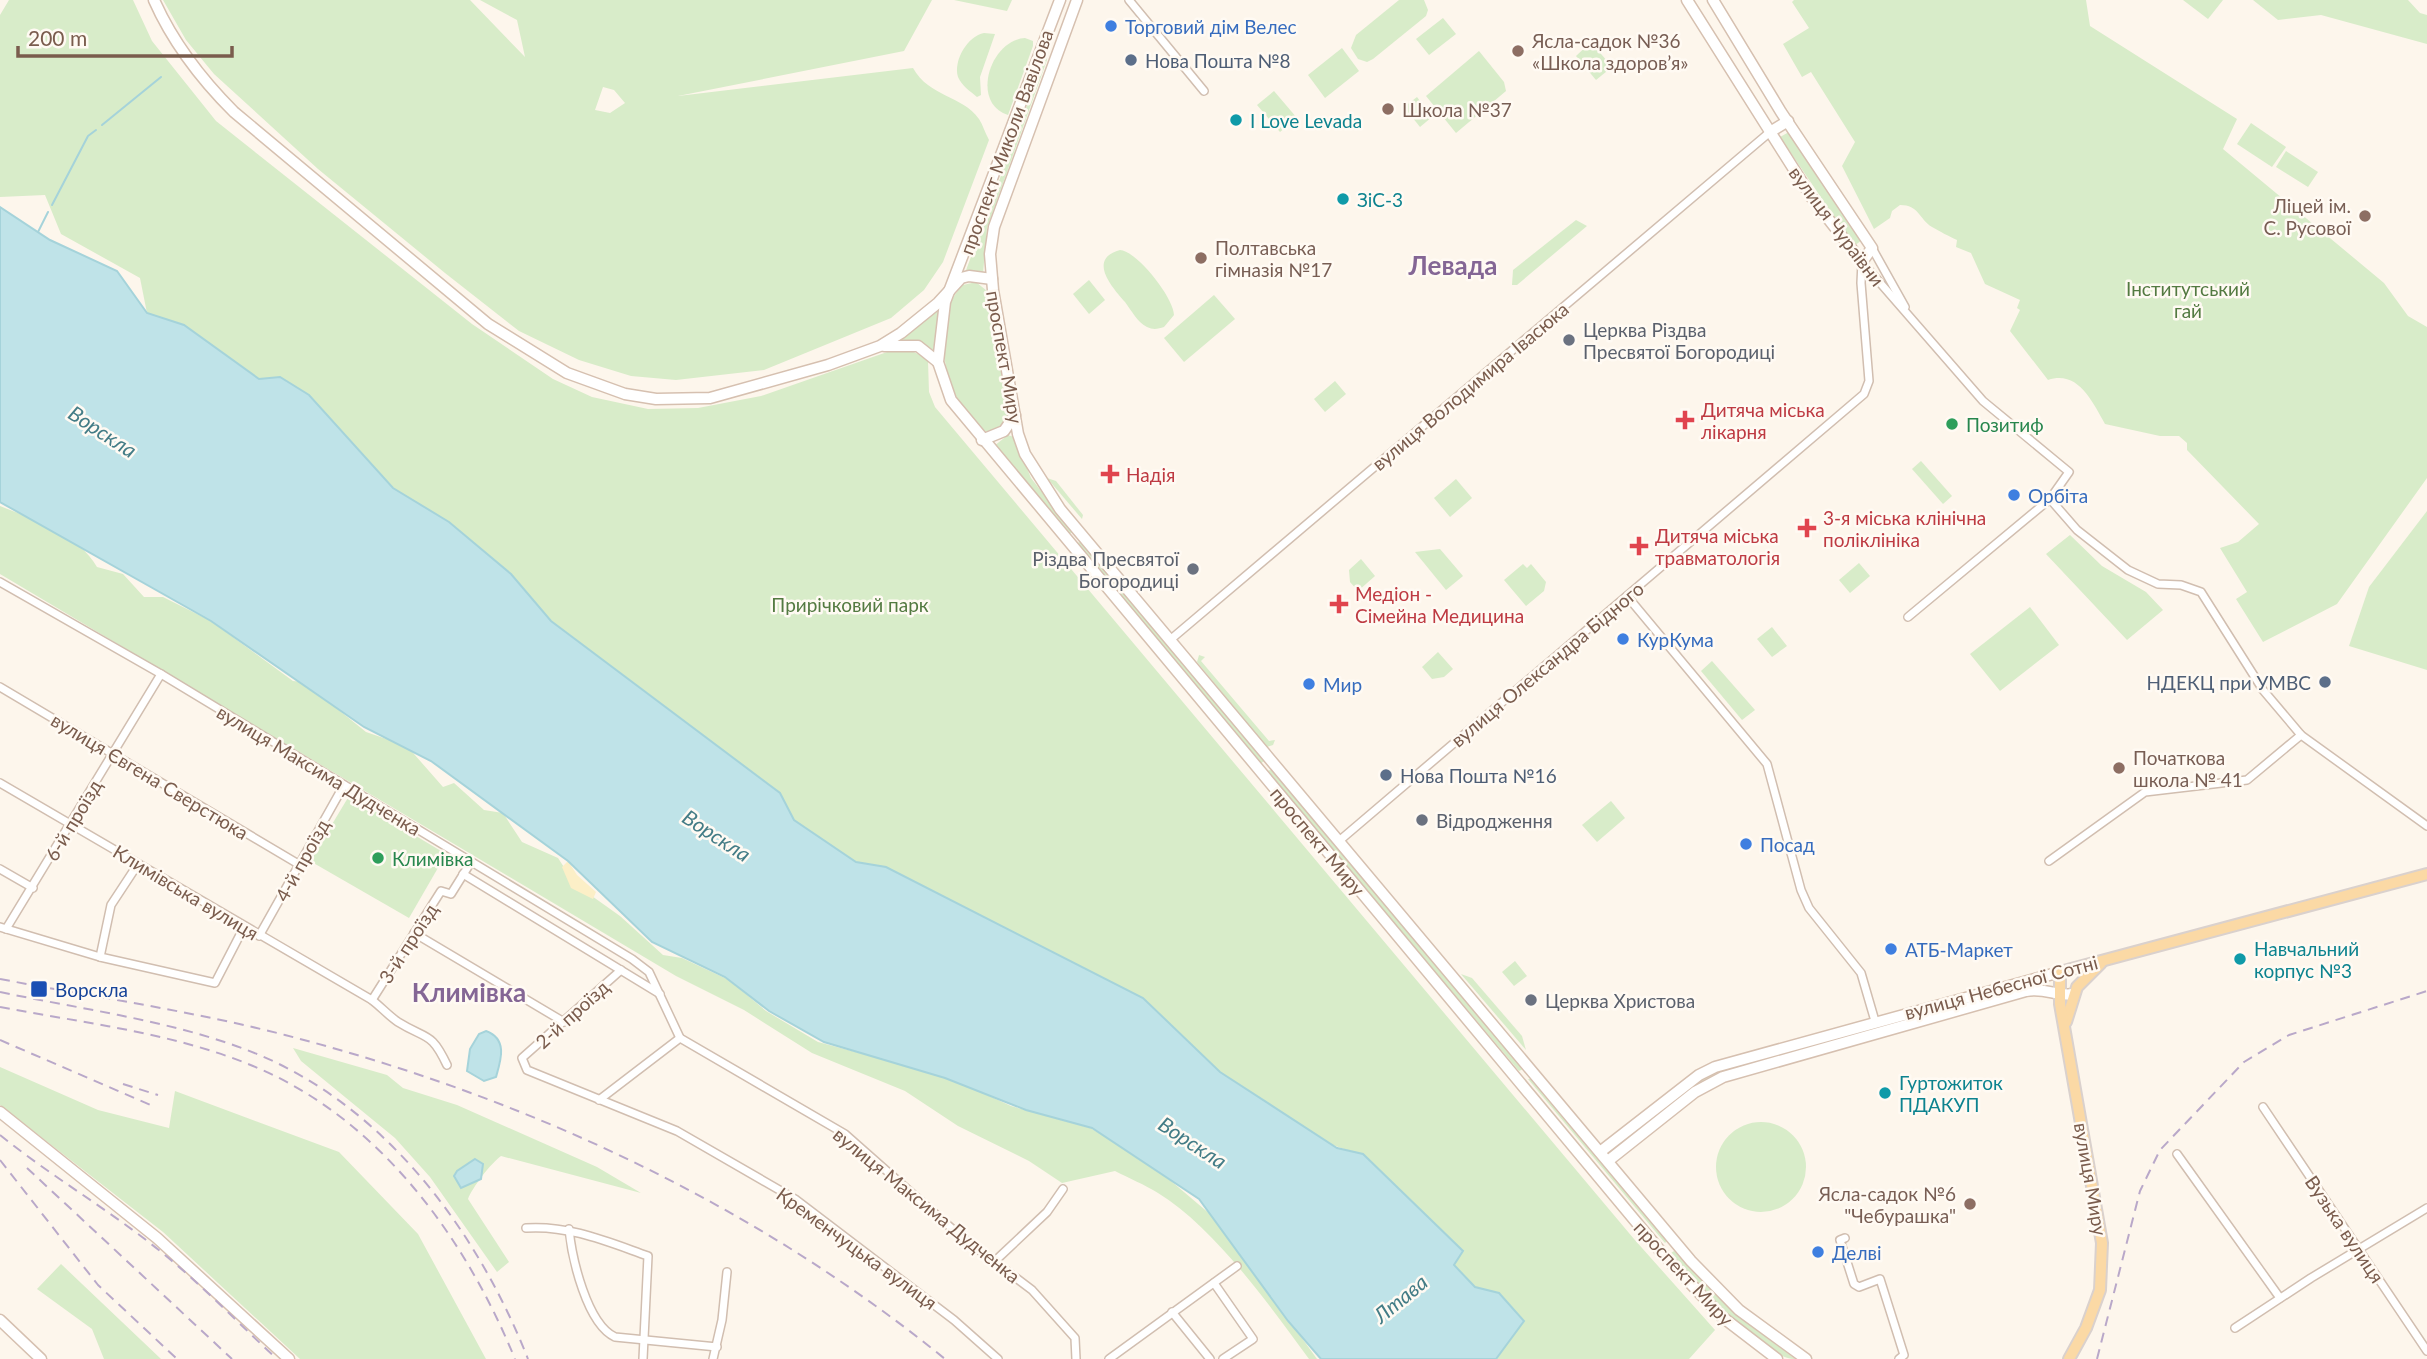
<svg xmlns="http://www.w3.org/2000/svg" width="2427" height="1359" font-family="Lato,sans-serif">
  <rect width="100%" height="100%" fill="#fdf6ec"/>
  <g fill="#d8ecc9" fill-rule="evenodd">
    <path d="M 9,0 L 133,0 L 152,41 L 216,121 L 472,324 L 553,379 L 592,397 L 648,409 L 698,408 L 761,396 L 890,351 C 907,349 915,350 928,361 L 929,392 L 935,407 L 1634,1239 L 1715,1330 L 1689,1359 L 1496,1359 L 1523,1321 L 1499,1293 L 1475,1287 L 1453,1265 L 1461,1254 L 1352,1151 C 1311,1142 1278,1106 1238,1090 L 1052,952 L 886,867 L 856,862 L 829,846 L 794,820 L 782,796 L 551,621 L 511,574 L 449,522 L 393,488 L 309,395 L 280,377 L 259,379 L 184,325 L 147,313 L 140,278 L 61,234 L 45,195 L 0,197 L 0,15 Z"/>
    <path d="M 163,0 L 470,0 L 525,57 L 517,20 L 480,0 L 932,0 L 904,51 L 678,96 L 913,68 C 929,97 962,95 979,119 C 983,125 985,133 989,140 L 943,262 L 924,290 L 891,318 L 764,370 L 676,380 L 631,376 L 579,360 L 519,331 L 445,273 L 318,169 L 214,74 L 186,40 ZM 603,87 L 614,90 L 625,103 L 610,113 L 595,110 Z"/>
    <path d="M 954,0 L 1012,0 L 1007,11 Z"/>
    <path d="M 1399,0 L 1424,0 L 1428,10 L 1426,16 L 1373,59 L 1367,62 L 1358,59 L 1351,48 L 1356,35 Z"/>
    <path d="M 1794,0 L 2086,0 L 2090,26 L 2237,119 L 2223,149 L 2384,283 L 2408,316 L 2427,327 L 2427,478 L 2337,604 L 2263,642 L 2236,599 L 2247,592 L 2220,548 L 2238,542 L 2259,524 L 2187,450 L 2187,443 L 2179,436 L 2160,436 L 2105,424 C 2092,401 2078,370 2048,380 L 2010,331 L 2020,310 L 2017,308 L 2020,300 L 1985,284 L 1971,253 L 1956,247 L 1957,240 C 1950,237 1939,231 1932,227 C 1919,219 1919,205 1900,205 L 1892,211 L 1890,218 L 1874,229 L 1842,166 L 1855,142 L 1811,72 L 1802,77 L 1783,44 L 1809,28 L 1792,2 Z"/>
    <path d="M 2183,0 L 2223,0 L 2208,19 Z"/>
    <path d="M 2253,0 L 2408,0 L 2420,13 L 2427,15 L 2427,44 L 2321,15 L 2278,20 Z"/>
    <path d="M 1443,18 L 1456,34 L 1429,55 L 1416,39 Z"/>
    <path d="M 984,33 L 995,34 L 980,77 L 981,95 L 977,97 C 970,91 962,86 958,77 C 953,60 968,36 984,33 Z"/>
    <path d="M 1025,38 L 1033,41 L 1033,46 L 1008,115 C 970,103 990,40 1025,38 Z"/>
    <path d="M 1591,42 L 1612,67 L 1596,80 L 1576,56 Z"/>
    <path d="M 1342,48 L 1359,71 L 1325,98 L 1308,75 Z"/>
    <path d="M 1047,51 L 1047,60 L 987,228 L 983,274 L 965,273 Z"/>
    <path d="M 1479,51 L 1504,82 L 1506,91 L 1456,133 L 1426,96 Z"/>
    <path d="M 1274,91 L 1297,118 L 1280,132 L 1257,105 Z"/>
    <path d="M 1417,97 L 1432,117 L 1420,127 L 1404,107 Z"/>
    <path d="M 2251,123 L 2286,147 L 2272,167 L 2237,144 Z"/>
    <path d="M 1789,132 L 1862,240 L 1854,246 L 1780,137 Z"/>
    <path d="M 2286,151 L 2318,172 L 2308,187 L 2276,167 Z"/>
    <path d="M 1576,220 L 1587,226 L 1517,285 L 1512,285 L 1513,270 Z"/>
    <path d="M 1120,250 C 1137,251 1174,298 1174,315 L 1164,327 C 1158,329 1153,330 1147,327 C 1138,323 1131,310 1125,302 C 1112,287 1087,259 1120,250 Z"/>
    <path d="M 1089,280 L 1105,300 L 1089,314 L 1073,294 Z"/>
    <path d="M 976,282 L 987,291 L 1008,414 L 1006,424 L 993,433 C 980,431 975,423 967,413 C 942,382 931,316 963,285 Z"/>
    <path d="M 1214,295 L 1235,319 L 1184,362 L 1164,338 Z"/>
    <path d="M 942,303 L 933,350 L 919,343 L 899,340 Z"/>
    <path d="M 1335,381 L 1346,394 L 1325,412 L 1314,399 Z"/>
    <path d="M 1008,435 L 1014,437 L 1031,478 L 1073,532 L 1068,534 L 994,446 Z"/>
    <path d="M 1921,461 L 1952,496 L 1943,504 L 1912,469 Z"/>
    <path d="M 1047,478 L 1056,481 L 1083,515 L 1082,519 Z"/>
    <path d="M 1456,479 L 1472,498 L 1450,517 L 1434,498 Z"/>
    <path d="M 0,506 C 35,520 78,534 97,567 L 123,574 L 144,597 L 163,597 L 211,621 L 293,681 L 304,682 L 366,732 L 407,746 L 443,787 L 454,783 L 484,810 L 503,813 L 522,842 L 558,858 L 575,884 L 620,916 L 663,955 L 682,958 L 729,980 L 766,1011 L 818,1042 L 946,1076 L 1011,1106 L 1090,1128 L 1145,1159 L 1217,1220 L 1317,1359 L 1309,1359 C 1270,1306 1215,1228 1158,1193 C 1145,1185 1129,1178 1115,1171 L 1062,1183 L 1029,1161 L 958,1126 L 905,1091 L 812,1053 L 744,1010 L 676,976 L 0,574 Z"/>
    <path d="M 2427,511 L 2427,670 L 2349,646 L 2369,587 Z"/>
    <path d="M 2070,535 L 2102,566 L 2146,592 L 2163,610 L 2127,640 L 2046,554 Z"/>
    <path d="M 1081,542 L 1264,761 L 1260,764 L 1076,543 Z"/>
    <path d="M 1440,549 L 1463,576 L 1446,590 L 1415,552 Z"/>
    <path d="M 1361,559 L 1375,576 L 1358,591 L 1350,582 L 1349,570 Z"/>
    <path d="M 1859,563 L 1870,576 L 1850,593 L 1839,580 Z"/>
    <path d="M 1523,564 L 1527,568 L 1531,564 L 1546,582 L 1544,591 L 1526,606 L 1504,580 Z"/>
    <path d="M 2030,607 L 2059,645 L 2000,691 L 1970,654 Z"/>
    <path d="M 1772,627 L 1787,646 L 1772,657 L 1757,639 Z"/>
    <path d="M 1438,652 L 1453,669 L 1444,677 L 1432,679 L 1422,667 Z"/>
    <path d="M 1199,655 L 1205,657 L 1201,661 L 1269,741 L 1275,740 L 1273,745 L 1267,747 L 1197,662 Z"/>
    <path d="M 1712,661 L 1755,710 L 1742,720 L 1701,671 Z"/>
    <path d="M 1271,770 L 1523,1069 L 1519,1071 L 1266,771 Z"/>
    <path d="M 349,796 L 446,854 L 409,918 L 310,861 Z"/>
    <path d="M 1611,801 L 1625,818 L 1597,842 L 1582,825 Z"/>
    <path d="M 1515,961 L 1527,976 L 1514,986 L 1502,972 Z"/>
    <path d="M 1461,974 L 1472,978 L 1522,1036 L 1526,1050 Z"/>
    <path d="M 293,1048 L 387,1075 L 403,1088 L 457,1105 L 597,1167 L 641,1193 L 501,1156 C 491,1163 472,1188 468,1199 L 509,1262 L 497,1272 L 430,1177 L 395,1138 L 301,1061 Z"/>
    <path d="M 1797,1048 L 1796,1052 L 1724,1073 L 1616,1149 L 1615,1147 L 1709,1073 Z"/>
    <path d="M 0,1067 L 98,1110 L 169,1128 L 175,1091 L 339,1152 L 418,1234 L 486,1359 L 300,1359 L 163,1232 L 0,1105 Z"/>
    <path d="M 1528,1079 L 1533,1079 L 1667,1241 L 1665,1243 Z"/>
    <circle cx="1761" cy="1167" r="45"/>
    <path d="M 1674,1251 L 1733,1312 L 1795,1359 C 1761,1359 1694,1280 1671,1253 Z"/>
    <path d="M 61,1264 L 161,1359 L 104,1359 L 92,1329 L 37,1289 Z"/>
  </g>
  <path fill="#fcefc7" d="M 568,861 L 577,875 L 596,892 L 593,899 L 571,888 L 562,867 Z"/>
  <g fill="#bfe3e8" stroke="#a5d3da" stroke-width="2">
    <path d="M 0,207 L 50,240 L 117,271 L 147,313 L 184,325 L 259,379 L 280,377 L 309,395 L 393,488 L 449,522 L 511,574 L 551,621 L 780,793 L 794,820 L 856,862 L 886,867 L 1143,998 L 1220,1072 L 1337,1148 L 1363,1154 L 1463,1251 L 1454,1265 L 1475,1287 L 1499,1293 L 1524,1321 L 1496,1359 L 1321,1359 L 1288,1321 L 1199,1199 L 1092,1128 L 1026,1110 L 945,1078 L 824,1042 L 769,1011 L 725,977 L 652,942 L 568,861 L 431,761 L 364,727 L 211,621 L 0,502 Z"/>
    <path d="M 486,1031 C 508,1039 501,1060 496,1077 L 484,1081 L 467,1071 L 470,1049 L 479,1034 Z"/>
    <path d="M 475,1159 L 483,1164 L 481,1179 L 461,1188 L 454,1176 L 457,1171 Z"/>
  </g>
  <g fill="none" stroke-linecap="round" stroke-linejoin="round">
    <g stroke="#a5d3da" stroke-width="2">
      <path d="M 102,125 L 161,77"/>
      <path d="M 52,205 L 88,136 L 96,130"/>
      <path d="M 38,232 L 48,212"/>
    </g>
    <g stroke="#d1beb0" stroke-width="10">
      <g id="street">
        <path d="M 1129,0 L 1204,91"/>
        <path d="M 1872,248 L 1905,307"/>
        <path d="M 1862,262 L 1983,401 L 2069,472 L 2050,499 L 1908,617"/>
        <path d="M 2050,499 L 2077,530 L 2128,570 L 2158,584 L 2181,585 L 2201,592 L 2263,690 L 2301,735 L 2427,826"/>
        <path d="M 0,582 L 161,674 L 632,959 L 649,972 L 680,1038 L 845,1134 L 958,1234 L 1032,1290 L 1075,1338 L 1076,1359"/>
        <path d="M 1627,596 L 1767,764 L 1801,890 L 1809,908 L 1861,973 L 1875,1021"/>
        <path d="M 1170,640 L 1770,132"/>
        <path d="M 0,687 L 300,865"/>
        <path d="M 0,783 L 372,1000 C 381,1007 389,1016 398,1022 C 427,1040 431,1031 447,1065"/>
        <path d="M 1339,841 L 1864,394 L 1869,381 L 1861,283 L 1862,262"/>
        <path d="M 2049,861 L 2145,792 L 2247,780 L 2301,735"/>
        <path d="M 0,869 L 33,888"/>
        <path d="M 463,874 L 660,994"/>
        <path d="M 0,927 L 100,957 L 215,983 L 244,927"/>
        <path d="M 6,929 L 161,674"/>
        <path d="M 414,933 L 564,1022"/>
        <path d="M 259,936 L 344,785"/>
        <path d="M 100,957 L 111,905 L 138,864"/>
        <path d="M 621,970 L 522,1058 L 527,1070 L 677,1131 L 795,1199 L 954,1320 L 998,1359"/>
        <path d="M 372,1000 L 441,891 L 451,894 L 471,862"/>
        <path d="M 599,1100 L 680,1038"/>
        <path d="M 2263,1107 L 2427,1351"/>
        <path d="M 2177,1154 L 2280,1298"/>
        <path d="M 526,1228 C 569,1225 608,1242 648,1256 L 643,1359"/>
        <path d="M 569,1229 C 572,1259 587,1324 615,1337 L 717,1347"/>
        <path d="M 1845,1238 L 1840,1240 L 1854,1284 L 1859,1287 L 1880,1279 L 1904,1355 L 1899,1359"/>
        <path d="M 995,1261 L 1047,1212 L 1063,1189"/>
        <path d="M 1214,1283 L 1253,1339 L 1223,1359"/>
        <path d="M 1172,1312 L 1210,1359"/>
        <path d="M 2235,1328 L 2311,1278 L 2427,1208"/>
        <path d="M 713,1359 L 722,1320 L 727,1272"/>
        <path d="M 1109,1359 L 1237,1266"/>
      </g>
    </g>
    <g stroke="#d6c0b0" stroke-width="13">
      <g id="secondary">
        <path d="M 154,0 C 173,43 201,79 234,112 L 488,324 L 567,373 L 625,394 L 656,399 L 710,398 L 828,365 L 880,346 L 901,333 L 938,303 L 961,278 L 969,276 L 992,279"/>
        <path d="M 1060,0 L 945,302 L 938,362 L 951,400 L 1662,1253 L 1721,1316 L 1777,1359"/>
        <path d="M 1077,0 L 994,227 L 990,254 L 993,290 L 1018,434 L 1025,454 L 1060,509 L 1691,1261 L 1739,1310 L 1806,1359"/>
        <path d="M 1687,0 L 1812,198 L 1862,262 L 1872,248 L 1781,112 L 1713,0"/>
        <path d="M 1770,132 L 1788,121"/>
        <path d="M 884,346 L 918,346 L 938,362"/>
        <path d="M 982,440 L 1004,431 L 1015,415"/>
        <path d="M 0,1112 L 157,1238 L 289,1359"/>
        <path d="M 1600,1152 L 1699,1075 L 1715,1067 L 2060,972"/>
        <path d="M 1608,1161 L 1695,1092 L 1723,1077 L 2026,991 C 2045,987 2057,997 2073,994"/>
        <path d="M 0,1320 L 41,1359"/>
      </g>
    </g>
    <g stroke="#dad1cd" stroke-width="14">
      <g id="primary">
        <path d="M 2066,1022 L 2077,987 L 2101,963"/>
        <path d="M 2069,1359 L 2086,1328 L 2100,1290 L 2102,1243 L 2060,1004 L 2060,972 L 2427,874"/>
      </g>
    </g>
    <use href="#street" stroke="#fff" stroke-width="7"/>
    <use href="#secondary" stroke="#fff" stroke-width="10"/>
    <use href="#primary" stroke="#fbd9a5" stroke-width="10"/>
    <g stroke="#b9a8c9" stroke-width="2" stroke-dasharray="10 7" stroke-linecap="butt">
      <path d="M 0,979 C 95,997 192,1011 285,1035 C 525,1097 753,1203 945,1359"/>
      <path d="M 0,992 C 85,1010 176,1021 257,1054 C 387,1108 478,1232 528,1359"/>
      <path d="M 0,1007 C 84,1023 174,1033 253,1066 C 379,1118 465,1237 515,1359"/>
      <path d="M 0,1040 L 153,1106"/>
      <path d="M 123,1084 L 158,1095"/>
      <path d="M 0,1135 C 52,1177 108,1209 160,1251 C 201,1284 238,1323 277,1359"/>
      <path d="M 0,1160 L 98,1285 L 177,1359"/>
      <path d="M 27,1168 L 232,1359"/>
      <path d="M 2097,1359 L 2140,1191 L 2160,1150 L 2244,1062 L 2289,1035 L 2427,991"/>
    </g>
  </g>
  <g fill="#3f7fe0" stroke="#fffaf3" stroke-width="2.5">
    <circle cx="1111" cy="26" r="7"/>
    <circle cx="2014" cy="495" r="7"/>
    <circle cx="1623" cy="639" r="7"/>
    <circle cx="1309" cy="684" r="7"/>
    <circle cx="1746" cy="844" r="7"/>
    <circle cx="1891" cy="949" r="7"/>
    <circle cx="1818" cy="1252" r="7"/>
  </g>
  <g fill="#8d6e63" stroke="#fffaf3" stroke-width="2.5">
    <circle cx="1518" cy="51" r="7"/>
    <circle cx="1388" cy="109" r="7"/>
    <circle cx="2365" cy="216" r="7"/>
    <circle cx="1201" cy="258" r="7"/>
    <circle cx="2119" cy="768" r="7"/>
    <circle cx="1970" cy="1204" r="7"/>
  </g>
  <g fill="#5c6f8a" stroke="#fffaf3" stroke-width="2.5">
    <circle cx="1131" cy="60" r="7"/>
    <circle cx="2325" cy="682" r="7"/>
    <circle cx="1386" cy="775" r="7"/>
  </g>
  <g fill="#0f9aa8" stroke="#fffaf3" stroke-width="2.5">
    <circle cx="1236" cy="120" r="7"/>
    <circle cx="1343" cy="199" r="7"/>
    <circle cx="2240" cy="959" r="7"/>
    <circle cx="1885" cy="1093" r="7"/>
  </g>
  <g fill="#6b7280" stroke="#fffaf3" stroke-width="2.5">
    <circle cx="1569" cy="340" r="7"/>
    <circle cx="1193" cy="569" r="7"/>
    <circle cx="1422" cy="820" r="7"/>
    <circle cx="1531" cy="1000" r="7"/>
  </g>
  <g fill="#e0444e" stroke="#fffaf3" stroke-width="2.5">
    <path d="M1681.5 409.5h7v7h7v7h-7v7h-7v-7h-7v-7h7z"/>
    <path d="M1106.5 463.5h7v7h7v7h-7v7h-7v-7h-7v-7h7z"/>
    <path d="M1803.5 517.5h7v7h7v7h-7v7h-7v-7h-7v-7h7z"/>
    <path d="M1635.5 535.5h7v7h7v7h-7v7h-7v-7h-7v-7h7z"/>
    <path d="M1335.5 593.5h7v7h7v7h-7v7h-7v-7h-7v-7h7z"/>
  </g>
  <g fill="#2e9e5b" stroke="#fffaf3" stroke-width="2.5">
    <circle cx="1952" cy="424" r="7"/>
    <circle cx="378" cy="858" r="7"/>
  </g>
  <rect fill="#1a4fb4" stroke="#fffaf3" stroke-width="2.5" x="30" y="980" width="18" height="18" rx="3.5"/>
  <g text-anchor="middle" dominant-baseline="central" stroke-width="5" stroke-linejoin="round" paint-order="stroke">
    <g font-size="19" fill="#366cbe" stroke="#fffaf3" text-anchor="start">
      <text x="1125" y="26">Торговий дім Велес</text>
      <text x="2028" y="495">Орбіта</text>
      <text x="1637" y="639">КурКума</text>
      <text x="1323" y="684">Мир</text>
      <text x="1760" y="844">Посад</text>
      <text x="1905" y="949">АТБ-Маркет</text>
      <text x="1832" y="1252">Делві</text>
    </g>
    <g font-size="19" fill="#785e54" stroke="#fffaf3" text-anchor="start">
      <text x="1532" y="40">Ясла-садок №36<tspan x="1532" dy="22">«Школа здоров’я»</tspan></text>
      <text x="1402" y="109">Школа №37</text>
      <text x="2351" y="205" text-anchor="end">Ліцей ім.<tspan x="2351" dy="22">С. Русової</tspan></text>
      <text x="1215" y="247">Полтавська<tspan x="1215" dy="22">гімназія №17</tspan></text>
      <text x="2133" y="757">Початкова<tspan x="2133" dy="22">школа № 41</tspan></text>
      <text x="1956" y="1193" text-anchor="end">Ясла-садок №6<tspan x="1956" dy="22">"Чебурашка"</tspan></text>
    </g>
    <g font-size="19" fill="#4e5e75" stroke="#fffaf3" text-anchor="start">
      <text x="1145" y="60">Нова Пошта №8</text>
      <text x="2311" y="682" text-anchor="end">НДЕКЦ при УМВС</text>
      <text x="1400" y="775">Нова Пошта №16</text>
    </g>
    <g font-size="19" fill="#0d838f" stroke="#fffaf3" text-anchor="start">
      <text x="1250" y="120">I Love Levada</text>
      <text x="1357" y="199">ЗіС-3</text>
      <text x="2254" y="948">Навчальний<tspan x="2254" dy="22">корпус №3</tspan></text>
      <text x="1899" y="1082">Гуртожиток<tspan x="1899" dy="22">ПДАКУП</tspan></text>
    </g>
    <g font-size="19" fill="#7a5c4d" stroke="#fffaf3">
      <text transform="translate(1006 142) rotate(-70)">проспект Миколи Вавілова</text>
      <text transform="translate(1837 226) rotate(53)">вулиця Чураївни</text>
      <text transform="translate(1005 357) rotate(80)">проспект Миру</text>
      <text transform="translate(1470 386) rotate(-40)">вулиця Володимира Івасюка</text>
      <text transform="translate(1547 664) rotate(-40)">вулиця Олександра Бідного</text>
      <text transform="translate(319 770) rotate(31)">вулиця Максима Дудченка</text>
      <text transform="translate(150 776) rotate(31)">вулиця Євгена Сверстюка</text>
      <text transform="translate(73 820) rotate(-59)">6-й проїзд</text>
      <text transform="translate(1318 841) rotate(50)">проспект Миру</text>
      <text transform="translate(302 860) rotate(-61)">4-й проїзд</text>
      <text transform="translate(186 892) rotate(31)">Климівська вулиця</text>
      <text transform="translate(408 943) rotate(-57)">3-й проїзд</text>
      <text transform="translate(2001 987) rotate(-15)">вулиця Небесної Сотні</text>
      <text transform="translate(572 1014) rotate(-42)">2-й проїзд</text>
      <text transform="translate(2091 1179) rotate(80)">вулиця Миру</text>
      <text transform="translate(927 1205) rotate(39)">вулиця Максима Дудченка</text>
      <text transform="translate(2345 1229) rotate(56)">Вузька вулиця</text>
      <text transform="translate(857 1248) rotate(36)">Кременчуцька вулиця</text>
      <text transform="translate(1684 1273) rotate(47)">проспект Миру</text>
    </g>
    <g font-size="19" fill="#537a41" stroke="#fffaf3">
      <text x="2188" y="288">Інститутський<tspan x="2188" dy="22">гай</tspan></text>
      <text x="850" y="604">Прирічковий парк</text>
    </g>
    <g font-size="19" fill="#5b616d" stroke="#fffaf3" text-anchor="start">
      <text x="1583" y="329">Церква Різдва<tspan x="1583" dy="22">Пресвятої Богородиці</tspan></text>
      <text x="1179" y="558" text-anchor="end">Різдва Пресвятої<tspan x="1179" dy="22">Богородиці</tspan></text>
      <text x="1436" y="820">Відродження</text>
      <text x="1545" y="1000">Церква Христова</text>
    </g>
    <g font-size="19" fill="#be3a42" stroke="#fffaf3" text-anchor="start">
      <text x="1701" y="409">Дитяча міська<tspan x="1701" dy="22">лікарня</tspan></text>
      <text x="1126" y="474">Надія</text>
      <text x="1823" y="517">3-я міська клінічна<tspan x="1823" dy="22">поліклініка</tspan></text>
      <text x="1655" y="535">Дитяча міська<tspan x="1655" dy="22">травматологія</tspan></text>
      <text x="1355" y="593">Медіон -<tspan x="1355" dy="22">Сімейна Медицина</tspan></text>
    </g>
    <g font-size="19" fill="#27864d" stroke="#fffaf3" text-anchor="start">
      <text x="1966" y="424">Позитиф</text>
      <text x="392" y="858">Климівка</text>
    </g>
    <g font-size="19" fill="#164399" stroke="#fffaf3" text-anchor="start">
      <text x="55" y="989">Ворскла</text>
    </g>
    <g font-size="21" font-style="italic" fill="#437c86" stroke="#fffaf3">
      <text transform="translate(103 431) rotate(33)">Ворскла</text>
      <text transform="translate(717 835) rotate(33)">Ворскла</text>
      <text transform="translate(1193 1142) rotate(33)">Ворскла</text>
      <text transform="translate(1400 1298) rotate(-39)">Лтава</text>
    </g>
    <g font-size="26" font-weight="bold" fill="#846695" stroke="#fffaf3">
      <text x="1453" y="265">Левада</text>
      <text x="469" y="992">Климівка</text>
    </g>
  </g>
  <path d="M18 46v10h214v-10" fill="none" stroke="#7a5c4d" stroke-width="3.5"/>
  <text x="28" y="46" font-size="21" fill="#7a5c4d" stroke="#fffaf3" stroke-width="5" paint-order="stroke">200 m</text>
</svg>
